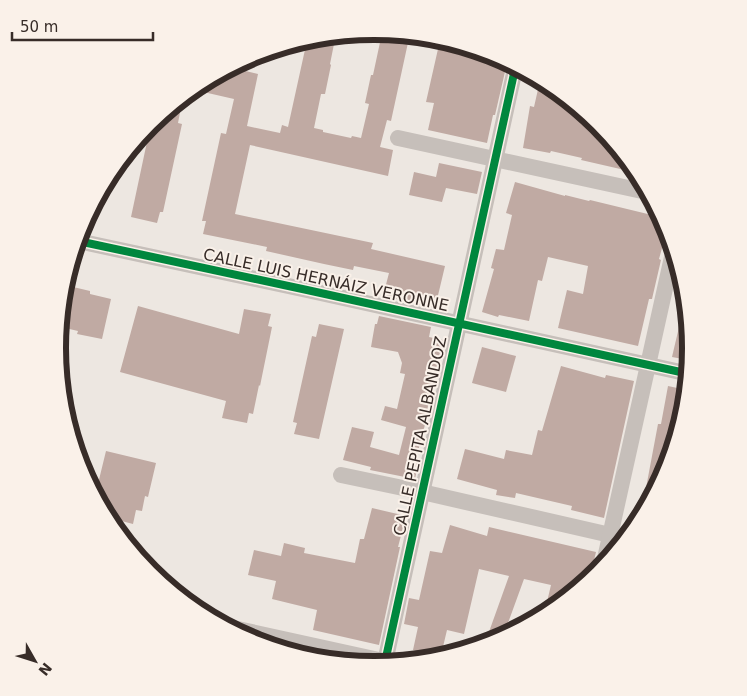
<svg xmlns="http://www.w3.org/2000/svg" width="747" height="696" font-family="'DejaVu Sans',sans-serif">
  <rect width="100%" height="100%" fill="#ede7e1"/>
  <g fill="#c0aaa3">
    <path d="M 382,33 L 409,38 L 391,121 L 387,120 L 380,147 L 393,150 L 388,176 L 250,145 L 235,214 L 373,243 L 371,249 L 445,266 L 435,308 L 383,296 L 389,273 L 354,266 L 353,270 L 324,264 L 266,251 L 267,247 L 203,234 L 206,221 L 202,221 L 221,133 L 226,134 L 234,99 L 199,91 L 233,68 L 258,74 L 247,126 L 280,133 L 282,125 L 288,127 L 306,45 L 335,39 L 330,64 L 331,65 L 325,94 L 321,94 L 314,128 L 323,130 L 323,132 L 351,138 L 352,136 L 361,138 L 369,104 L 365,103 L 371,75 L 373,75 Z"/>
    <path d="M 438,49 L 505,62 L 507,63 L 495,115 L 493,115 L 487,143 L 428,130 L 434,103 L 426,102 Z"/>
    <path d="M 539,85 L 598,124 L 629,171 L 581,160 L 582,158 L 551,151 L 550,153 L 523,148 L 530,106 L 534,107 Z"/>
    <path d="M 182,102 L 178,123 L 182,124 L 163,212 L 160,212 L 157,223 L 131,217 L 151,123 Z"/>
    <path d="M 439,163 L 482,172 L 477,194 L 446,188 L 442,202 L 409,195 L 414,172 L 436,177 Z"/>
    <path d="M 515,182 L 565,196 L 565,195 L 589,201 L 590,200 L 660,217 L 666,227 L 667,230 L 659,259 L 661,260 L 652,299 L 649,299 L 638,346 L 558,328 L 567,290 L 583,294 L 588,266 L 548,257 L 542,281 L 538,280 L 529,321 L 499,315 L 498,317 L 482,312 L 494,269 L 491,268 L 496,249 L 504,250 L 512,215 L 506,213 Z"/>
    <path d="M 69,286 L 90,291 L 90,294 L 111,299 L 102,339 L 77,334 L 78,331 L 61,327 Z"/>
    <path d="M 138,306 L 239,334 L 244,309 L 271,314 L 268,326 L 272,327 L 260,386 L 259,385 L 253,414 L 249,413 L 247,423 L 222,418 L 226,401 L 120,372 Z"/>
    <path d="M 683,310 L 690,348 L 688,360 L 672,357 Z"/>
    <path d="M 379,316 L 431,327 L 429,337 L 443,340 L 431,389 L 426,417 L 427,417 L 416,459 L 419,460 L 415,479 L 370,470 L 371,467 L 343,460 L 352,427 L 374,432 L 370,447 L 399,455 L 406,427 L 381,420 L 385,406 L 397,409 L 405,374 L 400,373 L 402,363 L 398,352 L 371,347 L 375,324 L 377,324 Z"/>
    <path d="M 319,324 L 344,329 L 319,439 L 294,434 L 297,423 L 293,422 L 312,336 L 316,337 Z"/>
    <path d="M 482,347 L 516,356 L 506,392 L 472,383 Z"/>
    <path d="M 561,366 L 605,378 L 606,375 L 634,381 L 604,518 L 571,510 L 572,506 L 516,493 L 515,498 L 496,495 L 497,490 L 457,479 L 465,449 L 504,459 L 506,450 L 532,455 L 538,430 L 542,431 Z"/>
    <path d="M 668,386 L 682,389 L 666,469 L 643,504 L 658,424 L 661,424 Z"/>
    <path d="M 106,451 L 156,463 L 148,497 L 145,496 L 142,511 L 136,510 L 133,524 L 114,519 L 96,492 Z"/>
    <path d="M 372,508 L 406,516 L 398,547 L 400,547 L 379,645 L 313,630 L 317,610 L 272,599 L 276,581 L 248,575 L 254,550 L 281,556 L 284,543 L 305,548 L 304,553 L 355,563 L 360,539 L 364,539 Z"/>
    <path d="M 450,525 L 487,536 L 489,527 L 596,552 L 590,577 L 546,606 L 551,585 L 524,579 L 504,634 L 494,641 L 485,643 L 509,576 L 479,569 L 464,634 L 447,630 L 442,651 L 429,654 L 413,650 L 418,627 L 404,624 L 409,598 L 419,600 L 430,551 L 442,553 Z"/>
  </g>
  <g fill="none" stroke-linecap="round" stroke-linejoin="round">
    <g stroke="#c6bfba" stroke-width="16">
      <path d="M 398,138 L 642,191"/>
      <path d="M 78,241 L 307,290 L 685,373"/>
      <path d="M 341,475 L 422,492 L 619,537"/>
      <path d="M 604,563 L 672,257"/>
      <path d="M 233,628 L 388,662"/>
      <path d="M 385,662 L 515,69"/>
    </g>
    <g stroke="#faf1e9" stroke-width="11">
      <g id="cycleway">
        <path d="M 78,241 L 307,290 L 685,373"/>
        <path d="M 385,662 L 515,69"/>
      </g>
    </g>
    <use href="#cycleway" stroke="#00873e" stroke-width="8"/>
  </g>
  <g text-anchor="middle" dominant-baseline="central" stroke-width="4" stroke-linejoin="round" paint-order="stroke">
    <g font-size="16" fill="#372c28" stroke="#faf1e9">
      <text transform="translate(326 280) rotate(12)">CALLE LUIS HERNÁIZ VERONNE</text>
      <text transform="translate(420 436) rotate(-78)">CALLE PEPITA ALBANDOZ</text>
    </g>
  </g>
  <path d="M0 0H747V696H0ZM66 348a308 308 0 1 1 616 0a308 308 0 1 1-616 0Z" fill="#faf1e9" fill-rule="evenodd"/>
  <path fill="none" stroke="#372c28" stroke-width="6" d="M66 348a308 308 0 1 1 616 0a308 308 0 1 1-616 0Z"/>
  <g transform="translate(35 661) rotate(129)" stroke="#faf1e9" stroke-width="4" paint-order="stroke">
  <path d="M0-4L9 19L0 12L-9 19Z" fill="#372c28"/>
  <text y="-8" font-size="14" font-weight="bold" text-anchor="middle" fill="#372c28">N</text>
  </g>
  <path d="M12 32v8h141v-8" fill="none" stroke="#372c28" stroke-width="2.5"/>
  <text x="20" y="32" font-size="15" fill="#372c28" stroke="#faf1e9" stroke-width="4" paint-order="stroke">50 m</text>
</svg>
